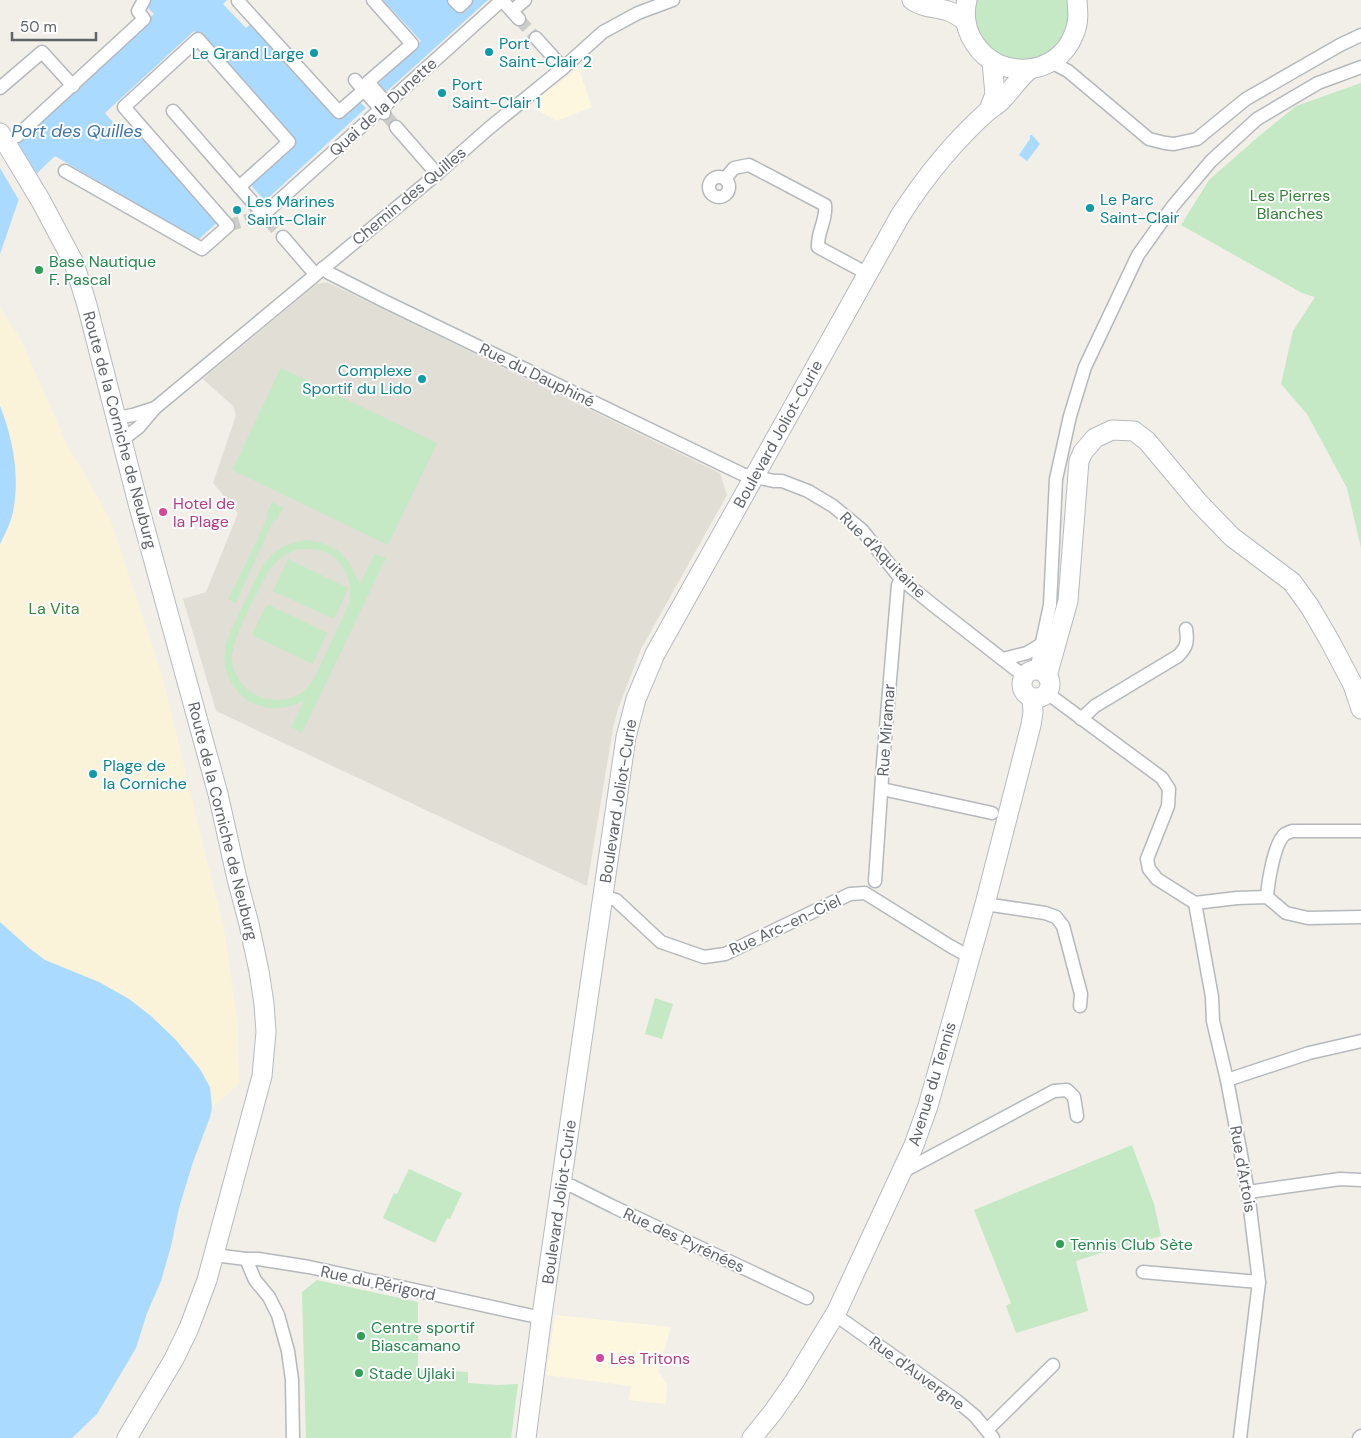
<svg xmlns="http://www.w3.org/2000/svg" width="1361" height="1438" font-family="'DM Sans',sans-serif">
  <rect width="100%" height="100%" fill="#f1efe8"/>
  <g fill="#fef7e0">
    <path d="M 578,67 L 592,107 L 557,121 L 533,108 L 542,101 L 541,96 L 571,74 Z"/>
    <path d="M 555,1315 L 671,1327 L 658,1372 L 667,1384 L 666,1404 L 629,1400 L 631,1386 L 546,1375 Z"/>
  </g>
  <path fill="#e1ded6" d="M 327,282 L 720,473 L 727,495 L 641,649 L 618,709 L 613,728 L 587,886 L 216,711 L 183,599 L 206,592 L 238,513 L 213,483 L 236,415 L 233,406 L 203,379 L 316,284 Z"/>
  <g fill="#c5e8c5" fill-rule="evenodd">
    <path d="M 974,0 L 1070,0 L 1073,12 L 1062,45 L 1032,63 L 998,58 L 975,32 Z"/>
    <path d="M 1361,83 L 1361,548 L 1347,488 L 1307,414 L 1281,384 L 1293,331 L 1315,297 L 1302,293 L 1181,225 L 1209,180 L 1258,137 L 1296,106 Z"/>
    <path d="M 281,368 L 437,443 L 388,545 L 232,470 Z"/>
    <path d="M 272,502 L 283,508 L 277,520 L 274,519 L 241,591 L 241,592 L 236,603 L 228,599 L 233,588 L 234,588 L 268,516 L 266,515 Z"/>
    <path d="M 307,540 C 336,543 351,558 359,585 L 375,554 L 386,558 L 302,733 L 291,727 L 304,701 C 284,709 269,712 249,701 C 231,690 222,669 225,648 C 227,637 233,627 238,616 C 246,599 254,582 263,565 C 276,548 287,543 307,540 ZM 298,549 C 305,549 312,548 319,550 C 343,556 354,581 349,604 L 316,675 C 312,681 308,688 301,693 C 273,711 235,693 232,659 C 231,639 259,590 269,570 C 277,560 285,554 298,549 Z"/>
    <path d="M 288,559 L 348,588 L 334,619 L 273,591 Z"/>
    <path d="M 267,604 L 327,633 L 313,664 L 252,635 Z"/>
    <path d="M 655,998 L 673,1004 L 662,1039 L 645,1034 Z"/>
    <path d="M 1132,1145 L 1154,1204 L 1161,1236 L 1104,1252 L 1076,1261 L 1088,1311 L 1016,1333 L 1006,1306 L 1011,1303 L 974,1210 Z"/>
    <path d="M 409,1169 L 462,1193 L 450,1219 L 447,1218 L 435,1243 L 383,1218 L 394,1193 L 397,1194 Z"/>
    <path d="M 317,1280 L 418,1302 L 418,1369 L 468,1372 L 468,1383 L 497,1385 L 518,1384 L 511,1438 L 306,1438 L 302,1292 Z"/>
  </g>
  <path fill="#fbf3d9" d="M 0,308 L 20,338 L 69,449 L 92,486 L 112,524 L 162,675 L 210,873 L 224,928 L 238,1025 L 239,1084 L 212,1108 L 210,1087 L 129,999 L 99,982 L 45,960 L 29,948 L 0,922 L 0,544 L 13,513 L 8,427 L 0,406 Z"/>
  <g fill="#aadaff">
    <path d="M 151,0 L 227,0 L 223,4 L 246,28 L 254,21 L 339,116 L 358,100 L 366,108 L 265,201 L 249,183 L 293,142 L 194,31 L 105,113 L 126,137 L 136,129 L 220,220 L 198,240 L 55,156 L 23,187 L 0,254 L 0,155 L 154,14 L 147,7 Z"/>
    <path d="M 383,0 L 488,0 L 386,92 L 378,84 L 421,41 Z"/>
    <path d="M 1030,135 L 1032,135 L 1040,144 L 1027,161 L 1019,155 L 1030,139 Z"/>
    <path d="M 0,406 C 13,439 20,476 13,512 C 11,522 5,534 0,544 Z"/>
    <path d="M 0,922 L 29,948 L 45,960 L 99,982 L 129,999 L 151,1016 L 176,1040 L 200,1069 L 210,1087 L 212,1108 L 210,1117 L 193,1162 L 179,1208 L 171,1246 L 161,1281 L 147,1313 L 136,1348 L 97,1414 L 72,1438 L 0,1438 Z"/>
  </g>
  <path fill="#f1efe8" d="M 15,138 L 38,176 L 25,188 L 20,202 L 0,168 L 0,152 Z"/>
  <g fill="none" stroke-linecap="round" stroke-linejoin="round">
    <g stroke="#ccccc8" stroke-width="12" stroke-dasharray="12 6" stroke-linecap="butt">
      <path d="M 519,19 L 536,38"/>
      <path d="M 386,115 L 396,127"/>
      <path d="M 268,220 L 283,237"/>
      <path d="M 228,226 L 256,217"/>
    </g>
    <g stroke="#b5b8bc" stroke-width="15">
      <g id="street">
        <path d="M 239,0 L 238,1 L 339,112 L 364,90"/>
        <path d="M 373,0 L 412,44 L 368,82 L 387,104"/>
        <path d="M 454,0 L 460,6 L 466,0"/>
        <path d="M 502,0 L 519,19"/>
        <path d="M 512,11 L 525,0"/>
        <path d="M 536,38 L 563,68"/>
        <path d="M 1051,62 L 1068,71 L 1149,139 L 1165,143 L 1174,144 L 1197,139 L 1246,99 L 1340,45 L 1361,35"/>
        <path d="M 355,80 L 384,113"/>
        <path d="M 0,88 L 42,52 L 73,86"/>
        <path d="M 173,111 L 268,220"/>
        <path d="M 396,127 L 437,174"/>
        <path d="M 17,136 L 144,19 L 138,11 L 144,0"/>
        <path d="M 65,171 L 202,249 L 228,226 L 124,107 L 198,39 L 289,142 L 239,187"/>
        <circle cx="719" cy="187" r="10"/>
        <path d="M 725,179 L 734,168 L 749,165 L 825,205 C 827,220 817,232 818,247 L 868,274"/>
        <path d="M 256,217 L 263,215 L 502,0"/>
        <path d="M 283,237 L 315,274"/>
        <path d="M 323,268 L 329,273 L 382,300 L 742,474 L 774,481 L 782,481 L 808,491 L 833,506 L 862,530 L 901,579 L 933,605 L 1024,676"/>
        <path d="M 155,408 L 437,174 L 488,129 L 563,68 L 603,32 L 638,13 L 673,0"/>
        <path d="M 117,418 L 133,415 L 155,408 L 139,427 L 122,440"/>
        <path d="M 1003,659 L 1027,653 L 1042,644"/>
        <path d="M 1036,670 L 1050,605 L 1056,479 L 1070,416 L 1085,367 L 1138,255 L 1173,206 L 1211,161 L 1257,119 L 1318,83 L 1361,67"/>
        <path d="M 1047,693 L 1162,778 L 1169,789 L 1168,806 L 1147,859 L 1149,869 L 1157,879 L 1195,903"/>
        <path d="M 1081,719 L 1095,706 L 1178,656 C 1187,647 1188,642 1186,629"/>
        <path d="M 882,789 L 992,813"/>
        <path d="M 875,881 L 883,763 L 898,585 L 901,579"/>
        <path d="M 602,896 L 616,900 L 661,942 L 704,957 L 725,954 L 850,894 L 865,893 L 950,946 L 970,957"/>
        <path d="M 1267,897 C 1268,883 1274,843 1285,834 C 1287,833 1290,832 1292,831 L 1361,831"/>
        <path d="M 1195,903 L 1212,997 L 1213,1021 L 1227,1080 L 1248,1192 L 1259,1282 L 1240,1438"/>
        <path d="M 1195,903 L 1237,898 L 1267,897 L 1286,913 L 1308,918 L 1361,917"/>
        <path d="M 985,904 L 1045,913 L 1056,917 L 1063,926 L 1081,994 L 1080,1006"/>
        <path d="M 1227,1080 L 1309,1053 L 1361,1041"/>
        <path d="M 902,1172 L 1054,1091 L 1067,1090 L 1074,1097 L 1077,1116"/>
        <path d="M 562,1184 L 572,1186 L 614,1207 L 807,1298"/>
        <path d="M 1248,1192 L 1340,1179 L 1361,1180"/>
        <path d="M 214,1255 L 246,1259 L 258,1259 L 309,1267 L 542,1318"/>
        <path d="M 246,1259 L 255,1280 L 269,1297 L 278,1315 L 288,1351 L 292,1380 L 293,1438"/>
        <path d="M 1143,1272 L 1259,1282"/>
        <path d="M 834,1314 L 957,1401 L 975,1416 L 993,1438"/>
        <path d="M 987,1430 L 1053,1365"/>
        <path d="M 1359,1438 L 1361,1436"/>
      </g>
    </g>
    <g stroke="#b6babf" stroke-width="21">
      <g id="secondary">
        <path d="M 912,0 C 923,8 936,7 948,11 C 955,13 960,17 966,22"/>
        <path d="M 967,0 C 963,16 966,31 975,44 C 999,81 1058,77 1074,34 C 1079,23 1078,12 1077,0"/>
        <path d="M 989,110 L 995,94 L 992,62"/>
        <path d="M 0,133 L 41,201 L 74,263 L 87,305 L 139,507 L 218,794 L 237,879 L 249,924 L 259,971 L 264,1004 L 266,1032 L 262,1076 L 207,1280 L 189,1328 L 174,1359 L 127,1438"/>
        <circle cx="1036" cy="684" r="14"/>
        <path d="M 1047,676 L 1068,601 L 1079,461 L 1083,452 L 1095,438 L 1112,430 L 1134,431 L 1147,441 L 1199,503 L 1232,537 L 1292,582 L 1310,607 L 1331,643 L 1353,685 L 1361,709"/>
        <path d="M 526,1438 L 541,1322 L 626,737 L 636,699 L 655,654 L 900,216 C 925,177 954,141 989,110 C 993,107 997,105 1001,101 C 1011,91 1018,79 1029,70"/>
        <path d="M 752,1438 L 773,1412 L 794,1382 L 837,1311 L 914,1145 L 928,1106 L 985,904 L 1031,725 L 1033,712 L 1032,698"/>
      </g>
    </g>
    <use href="#street" stroke="#fff" stroke-width="12"/>
    <use href="#secondary" stroke="#fff" stroke-width="19"/>
  </g>
  <g fill="#0f9aa8" stroke="#fff" stroke-width="2">
    <circle cx="489" cy="52" r="5"/>
    <circle cx="314" cy="53" r="5"/>
    <circle cx="442" cy="93" r="5"/>
    <circle cx="1090" cy="208" r="5"/>
    <circle cx="237" cy="210" r="5"/>
    <circle cx="422" cy="379" r="5"/>
    <circle cx="93" cy="774" r="5"/>
  </g>
  <g fill="#2e9e5b" stroke="#fff" stroke-width="2">
    <circle cx="39" cy="270" r="5"/>
    <circle cx="1060" cy="1244" r="5"/>
    <circle cx="361" cy="1336" r="5"/>
    <circle cx="359" cy="1373" r="5"/>
  </g>
  <g fill="#d1479c" stroke="#fff" stroke-width="2">
    <circle cx="163" cy="512" r="5"/>
    <circle cx="600" cy="1358" r="5"/>
  </g>
  <g text-anchor="middle" dominant-baseline="central" stroke-width="4" stroke-linejoin="round" paint-order="stroke">
    <g font-size="16" fill="#0d838f" stroke="#fff" text-anchor="start">
      <text x="499" y="43">Port<tspan x="499" dy="18">Saint-Clair 2</tspan></text>
      <text x="304" y="53" text-anchor="end">Le Grand Large</text>
      <text x="452" y="84">Port<tspan x="452" dy="18">Saint-Clair 1</tspan></text>
      <text x="1100" y="199">Le Parc<tspan x="1100" dy="18">Saint-Clair</tspan></text>
      <text x="247" y="201">Les Marines<tspan x="247" dy="18">Saint-Clair</tspan></text>
      <text x="412" y="370" text-anchor="end">Complexe<tspan x="412" dy="18">Sportif du Lido</tspan></text>
      <text x="103" y="765">Plage de<tspan x="103" dy="18">la Corniche</tspan></text>
    </g>
    <g font-size="16" fill="#5f6368" stroke="#fff">
      <text transform="translate(383 107) rotate(-42)">Quai de la Dunette</text>
      <text transform="translate(409 196) rotate(-40)">Chemin des Quilles</text>
      <text transform="translate(537 375) rotate(26)">Rue du Dauphiné</text>
      <text transform="translate(120 430) rotate(75)">Route de la Corniche de Neuburg</text>
      <text transform="translate(778 434) rotate(-61)">Boulevard Joliot-Curie</text>
      <text transform="translate(883 555) rotate(45)">Rue d'Aquitaine</text>
      <text transform="translate(886 730) rotate(-86)">Rue Miramar</text>
      <text transform="translate(618 801) rotate(-81)">Boulevard Joliot-Curie</text>
      <text transform="translate(223 821) rotate(76)">Route de la Corniche de Neuburg</text>
      <text transform="translate(785 925) rotate(-25)">Rue Arc-en-Ciel</text>
      <text transform="translate(932 1084) rotate(-73)">Avenue du Tennis</text>
      <text transform="translate(1243 1169) rotate(80)">Rue d'Artois</text>
      <text transform="translate(559 1202) rotate(-82)">Boulevard Joliot-Curie</text>
      <text transform="translate(684 1240) rotate(25)">Rue des Pyrénées</text>
      <text transform="translate(378 1283) rotate(12)">Rue du Périgord</text>
      <text transform="translate(917 1373) rotate(36)">Rue d'Auvergne</text>
    </g>
    <g font-size="16" fill="#348238" stroke="#fff">
      <text x="1290" y="195">Les Pierres<tspan x="1290" dy="18">Blanches</tspan></text>
      <text x="54" y="608">La Vita</text>
    </g>
    <g font-size="16" fill="#27864d" stroke="#fff" text-anchor="start">
      <text x="49" y="261">Base Nautique<tspan x="49" dy="18">F. Pascal</tspan></text>
      <text x="1070" y="1244">Tennis Club Sète</text>
      <text x="371" y="1327">Centre sportif<tspan x="371" dy="18">Biascamano</tspan></text>
      <text x="369" y="1373">Stade Ujlaki</text>
    </g>
    <g font-size="16" fill="#b23c85" stroke="#fff" text-anchor="start">
      <text x="173" y="503">Hotel de<tspan x="173" dy="18">la Plage</tspan></text>
      <text x="610" y="1358">Les Tritons</text>
    </g>
    <g font-size="18" font-style="italic" fill="#4174aa" stroke="#fff">
      <text x="77" y="131">Port des Quilles</text>
    </g>
  </g>
  <path d="M12 32v8h84v-8" fill="none" stroke="#5f6368" stroke-width="2.5"/>
  <text x="20" y="32" font-size="15" fill="#5f6368" stroke="#ffffff" stroke-width="4" paint-order="stroke">50 m</text>
</svg>
